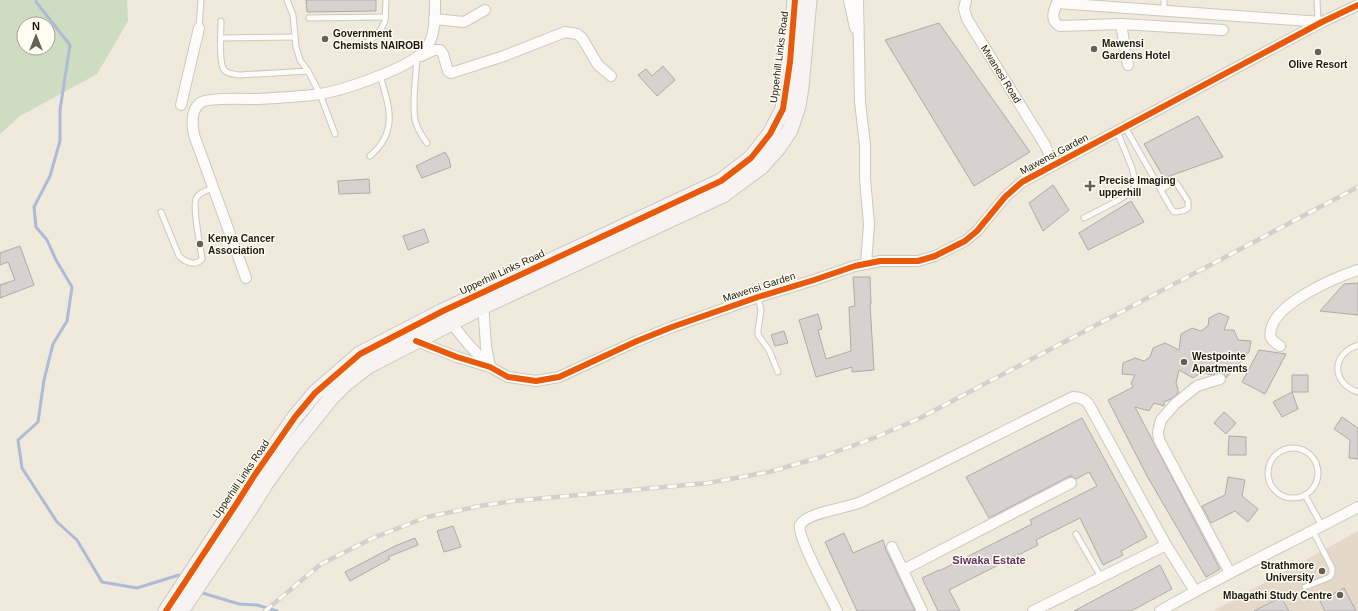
<svg xmlns="http://www.w3.org/2000/svg" width="1358" height="611" font-family="Arial,sans-serif">
  <rect width="100%" height="100%" fill="#efeadc"/>
  <path fill="#e4d9c9" d="M 1358,531 L 1358,611 L 1213,611 Z"/>
  <path fill="#cedcc0" fill-rule="evenodd" d="M 0,0 L 127,0 L 128,21 L 97,74 L 20,116 L 0,134 ZM 24,24 L 48,24 L 48,48 L 24,48 Z"/>
  <g fill="none" stroke-linecap="round" stroke-linejoin="round">
    <g stroke="#adbbd6" stroke-width="3">
      <path d="M 36,0 L 36,2 L 70,45 L 60,110 L 60,141 L 50,176 L 34,207 L 36,227 L 47,240 L 56,260 L 72,287 L 67,321 L 53,344 L 44,380 L 38,422 L 18,440 L 22,468 L 57,522 L 77,540 L 102,582 L 137,588 L 179,575 L 183,579"/>
      <path d="M 199,592 L 239,604 L 257,605 L 277,611"/>
    </g>
  </g>
  <g fill="#d7d1cf" stroke="#afaaa7">
    <path d="M 306,0 L 376,0 L 376,11 L 307,12 Z"/>
    <path d="M 939,23 L 1030,152 L 974,186 L 885,40 Z"/>
    <path d="M 663,66 L 675,80 L 657,96 L 638,75 L 646,69 L 652,76 Z"/>
    <path d="M 1198,116 L 1223,157 L 1164,178 L 1144,144 Z"/>
    <path d="M 445,152 L 449,159 L 451,167 L 422,178 L 416,166 Z"/>
    <path d="M 369,179 L 370,193 L 339,194 L 338,181 Z"/>
    <path d="M 1053,185 L 1069,210 L 1043,231 L 1029,203 Z"/>
    <path d="M 1131,201 L 1144,222 L 1088,250 L 1079,233 Z"/>
    <path d="M 424,229 L 429,242 L 408,250 L 403,236 Z"/>
    <path d="M 20,246 L 34,285 L 0,298 L 0,285 L 15,280 L 8,262 L 0,265 L 0,253 Z"/>
    <path d="M 853,277 L 870,277 L 871,304 L 870,304 L 874,370 L 852,372 L 852,367 L 816,377 L 799,320 L 818,314 L 822,329 L 818,330 L 826,359 L 851,351 L 849,307 L 855,306 Z"/>
    <path d="M 1358,283 L 1358,315 L 1320,311 L 1344,284 Z"/>
    <path d="M 1219,313 L 1229,317 L 1224,330 L 1234,330 L 1238,340 L 1251,341 L 1249,352 L 1226,378 L 1225,375 L 1221,373 L 1211,375 L 1202,372 L 1193,378 L 1179,370 L 1176,383 L 1178,389 L 1178,393 L 1171,399 L 1164,402 L 1164,406 L 1154,403 L 1149,411 L 1135,407 L 1220,569 L 1206,577 L 1147,476 L 1108,400 L 1133,387 L 1131,383 L 1135,375 L 1122,374 L 1123,363 L 1135,358 L 1144,361 L 1150,357 L 1153,348 L 1165,343 L 1179,350 L 1181,334 L 1192,328 L 1201,331 L 1208,326 L 1209,318 Z"/>
    <path d="M 784,331 L 788,343 L 775,346 L 771,335 Z"/>
    <path d="M 1259,350 L 1286,354 L 1265,394 L 1242,382 Z"/>
    <rect x="1292" y="375" width="16" height="17"/>
    <path d="M 1292,392 L 1298,409 L 1282,417 L 1273,402 Z"/>
    <path d="M 1224,412 L 1236,423 L 1226,434 L 1214,423 Z"/>
    <path d="M 1342,417 L 1358,428 L 1358,459 L 1349,458 L 1350,440 L 1334,429 Z"/>
    <path d="M 1082,418 L 1147,537 L 1121,551 L 1123,555 L 1103,565 L 1080,518 L 1036,540 L 1038,545 L 949,590 L 960,611 L 938,611 L 922,578 L 939,570 L 939,571 L 1032,524 L 1030,520 L 1097,486 L 1089,472 L 1076,479 L 1071,476 L 1068,477 L 989,518 L 966,477 Z"/>
    <path d="M 1229,436 L 1246,437 L 1246,455 L 1228,455 Z"/>
    <path d="M 1228,477 L 1245,480 L 1242,496 L 1258,509 L 1248,522 L 1235,511 L 1211,523 L 1202,506 L 1225,495 Z"/>
    <path d="M 453,526 L 461,547 L 444,552 L 437,531 Z"/>
    <path d="M 844,533 L 853,553 L 883,540 L 886,550 L 915,611 L 857,611 L 825,542 Z"/>
    <path d="M 415,538 L 418,545 L 388,557 L 390,559 L 350,581 L 345,572 L 395,546 Z"/>
    <path d="M 1160,565 L 1172,589 L 1131,611 L 1074,611 Z"/>
    <path d="M 1344,588 L 1356,611 L 1325,611 L 1320,601 Z"/>
    <path d="M 1281,597 L 1289,611 L 1254,611 Z"/>
  </g>
  <g fill="none" stroke-linecap="round" stroke-linejoin="round">
    <g stroke="#ccc8bd" stroke-width="7">
      <g id="lane">
        <path d="M 287,0 L 293,15 L 296,47 L 300,60 L 308,71"/>
        <path d="M 1317,0 L 1318,21"/>
        <path d="M 1164,10 L 1164,0"/>
        <path d="M 309,18 L 385,17"/>
        <path d="M 221,21 C 221,30 219,61 223,68 C 226,74 233,74 239,75 L 308,71 L 320,94 L 335,134"/>
        <path d="M 199,28 L 201,0"/>
        <path d="M 221,38 L 295,37"/>
        <path d="M 340,46 L 361,45 L 371,40 L 380,31 L 385,21 L 386,0"/>
        <path d="M 417,57 C 416,78 412,100 415,120 C 417,129 422,136 427,143"/>
        <path d="M 1125,127 L 1171,208 L 1174,212 C 1180,212 1184,211 1188,208 L 1188,201 L 1177,184 L 1171,183 L 1161,190"/>
        <path d="M 370,156 C 399,131 389,107 380,75"/>
        <path d="M 161,212 L 179,256 C 185,262 195,267 202,259 C 201,248 191,203 197,197 C 200,192 208,190 213,188"/>
        <path d="M 1084,218 L 1117,201 L 1133,191 L 1135,181 L 1132,168 L 1117,131"/>
        <path d="M 758,297 L 761,310 L 758,330 L 758,335 L 769,350 L 778,372"/>
        <path d="M 1358,345 C 1331,354 1331,383 1358,392"/>
        <circle cx="1293" cy="473" r="25"/>
        <path d="M 1305,495 L 1322,526"/>
        <path d="M 1076,534 L 1101,577"/>
        <path d="M 1305,587 L 1330,577 L 1332,573 L 1332,568 L 1313,531"/>
      </g>
    </g>
    <g stroke="#ccc8bd" stroke-width="12">
      <g id="street">
        <path d="M 849,0 L 855,28"/>
        <path d="M 858,0 L 860,102 L 865,145 L 865,179 L 869,224 L 866,264"/>
        <path d="M 966,0 L 964,9 L 967,19 L 1045,145 L 1054,165"/>
        <path d="M 1057,3 L 1322,22"/>
        <path d="M 1057,3 C 1053,12 1050,21 1060,26 L 1121,24 L 1223,30"/>
        <path d="M 434,19 L 464,22 L 485,10"/>
        <path d="M 1121,24 L 1128,65"/>
        <path d="M 421,56 L 434,50 L 440,50 L 443,54 L 448,71 L 451,73 L 504,56 L 565,32 L 577,34 L 582,38 L 598,65 L 611,76"/>
        <path d="M 181,105 L 199,28"/>
        <path d="M 246,278 L 194,135 C 192,125 191,110 200,103 C 207,97 245,99 256,99 C 277,98 299,97 320,94 C 344,90 410,68 425,50 C 436,36 435,16 435,0"/>
        <path d="M 483,302 L 486,347 L 490,367"/>
        <path d="M 448,319 L 468,344 L 489,366"/>
        <path d="M 416,341 L 457,357 L 490,367 L 508,377 L 536,381 L 559,377 L 637,341 L 672,327 L 758,297 L 814,280 L 855,266 L 880,261 L 918,261 L 935,256 L 965,241 L 977,231 L 1005,197 L 1022,182 L 1322,22 L 1358,5"/>
        <path d="M 1280,346 C 1277,344 1273,341 1271,338 C 1269,334 1271,330 1272,326 C 1281,301 1334,278 1358,270"/>
        <path d="M 1220,379 L 1197,386 L 1175,404 L 1161,420 L 1158,432 L 1159,440 L 1230,573"/>
        <path d="M 892,547 L 922,611"/>
        <path d="M 903,570 L 1071,483"/>
        <path d="M 837,611 C 831,598 796,535 800,525 C 807,512 848,508 861,502 C 932,468 1002,432 1073,397 C 1079,397 1083,398 1088,403 L 1166,545 L 1195,591"/>
        <path d="M 1033,611 L 1166,545"/>
        <path d="M 1160,611 C 1225,574 1292,542 1358,507"/>
      </g>
    </g>
    <g stroke="#ccc8bd" stroke-width="17">
      <g id="secondary">
        <path d="M 166,611 L 237,503 L 254,476 L 295,417 L 315,393 L 360,354 L 443,311 L 721,181 L 751,158 L 770,134 L 783,109 L 790,62 L 795,0"/>
        <path d="M 181,611 L 249,510 L 266,483 L 291,448 L 331,398 L 346,383 L 368,366 L 484,306 L 723,195 L 761,167 L 778,148 L 790,130 L 798,106 L 801,87 L 809,0"/>
      </g>
    </g>
    <use href="#lane" stroke="#fdfcfa" stroke-width="5"/>
    <use href="#street" stroke="#fdfcfa" stroke-width="10"/>
    <use href="#secondary" stroke="#f8f3f3" stroke-width="15"/>
    <g stroke="#d2d0cc" stroke-width="4.5">
      <path id="rail" d="M 265,611 L 321,564 L 373,538 L 427,517 L 480,506 L 513,501 L 708,483 L 769,472 L 821,457 L 874,438 L 920,418 L 1358,187"/>
    </g>
    <use href="#rail" stroke="#fffcf1" stroke-width="3" stroke-dasharray="9" stroke-linecap="butt"/>
    <g stroke="#fffcf1" stroke-width="8">
      <g id="cycleway">
        <path d="M 416,341 L 457,357 L 490,367 L 508,377 L 536,381 L 559,377 L 637,341 L 672,327 L 758,297 L 814,280 L 855,266 L 880,261 L 918,261 L 935,256 L 965,241 L 977,231 L 1005,197 L 1022,182 L 1322,22 L 1358,5"/>
        <path d="M 166,611 L 237,503 L 254,476 L 295,417 L 315,393 L 360,354 L 443,311 L 721,181 L 751,158 L 770,134 L 783,109 L 790,62 L 795,0"/>
      </g>
    </g>
    <use href="#cycleway" stroke="#e8590c" stroke-width="6"/>
  </g>
  <g fill="#656156" stroke="#fffcf1" stroke-width="1.5">
    <circle cx="325" cy="39" r="4"/>
    <circle cx="1094" cy="49" r="4"/>
    <circle cx="1318" cy="52" r="4"/>
    <path d="M1088 180h4v4h4v4h-4v4h-4v-4h-4v-4h4z"/>
    <circle cx="200" cy="244" r="4"/>
    <circle cx="1184" cy="362" r="4"/>
    <circle cx="1322" cy="571" r="4"/>
    <circle cx="1340" cy="595" r="4"/>
  </g>
  <g text-anchor="middle" dominant-baseline="central" stroke-width="3" stroke-linejoin="round" paint-order="stroke">
    <g font-size="10" font-weight="bold" fill="#1a170e" stroke="#fffcf1" text-anchor="start">
      <text x="333" y="33">Government<tspan x="333" dy="12">Chemists NAIROBI</tspan></text>
      <text x="1102" y="43">Mawensi<tspan x="1102" dy="12">Gardens Hotel</tspan></text>
      <text x="1318" y="64" text-anchor="middle">Olive Resort</text>
      <text x="1099" y="180">Precise Imaging<tspan x="1099" dy="12">upperhill</tspan></text>
      <text x="208" y="238">Kenya Cancer<tspan x="208" dy="12">Association</tspan></text>
      <text x="1192" y="356">Westpointe<tspan x="1192" dy="12">Apartments</tspan></text>
      <text x="1314" y="565" text-anchor="end">Strathmore<tspan x="1314" dy="12">University</tspan></text>
      <text x="1332" y="595" text-anchor="end">Mbagathi Study Centre</text>
    </g>
    <g font-size="10" fill="#1a170e" stroke="#fffcf1">
      <text transform="translate(779 57) rotate(-83)">Upperhill Links Road</text>
      <text transform="translate(1001 74) rotate(58)">Mwanesi Road</text>
      <text transform="translate(1054 154) rotate(-28)">Mawensi Garden</text>
      <text transform="translate(502 272) rotate(-25)">Upperhill Links Road</text>
      <text transform="translate(759 287) rotate(-18)">Mawensi Garden</text>
      <text transform="translate(241 479) rotate(-56)">Upperhill Links Road</text>
    </g>
    <g font-size="11" font-weight="bold" fill="#633162" stroke="#fffcf1">
      <text x="989" y="560">Siwaka Estate</text>
    </g>
  </g>
  <g transform="translate(36 36)"><circle r="19" fill="#fffcf1" stroke="#a3a096"/>
  <path d="M0-3L7 15L0 10L-7 15Z" fill="#656156"/>
  <text y="-6" font-size="11" font-weight="bold" text-anchor="middle" fill="#1a170e">N</text>
  </g>
</svg>
